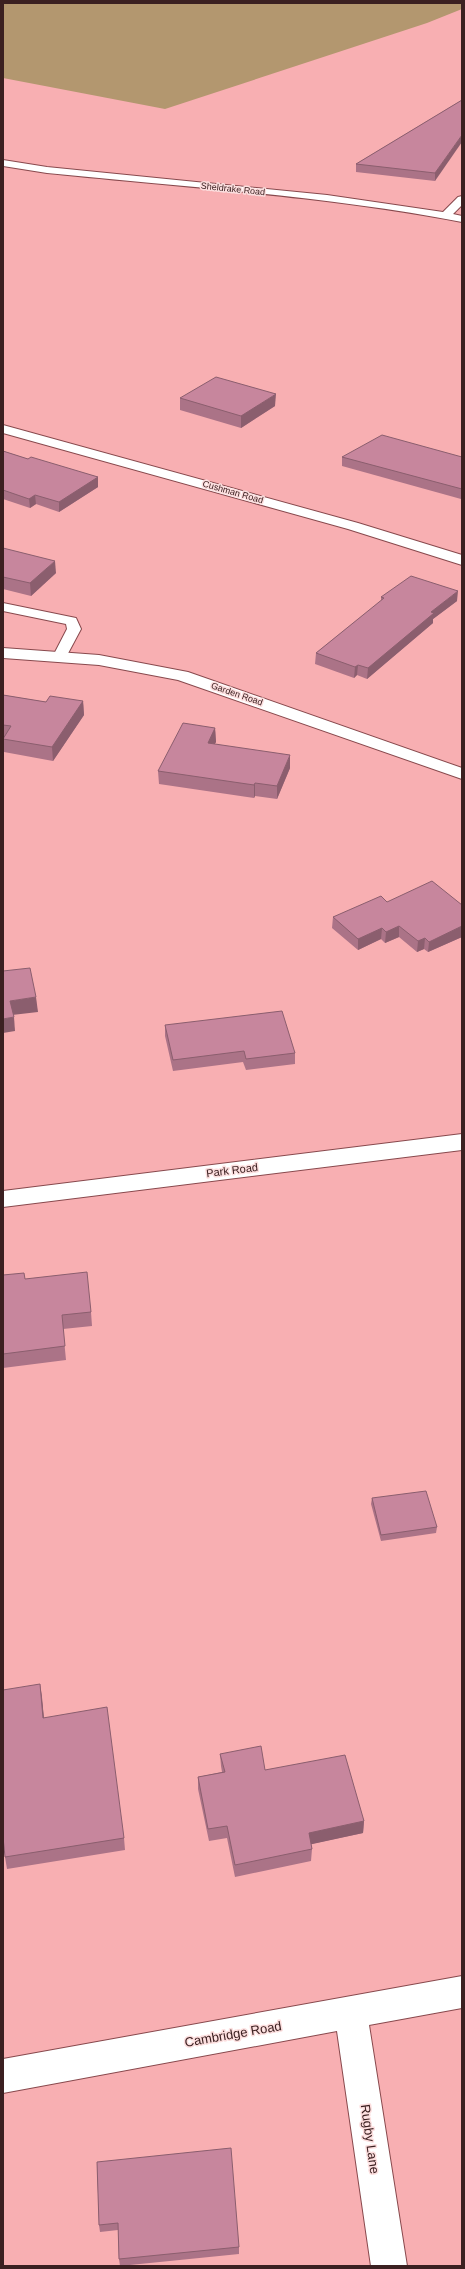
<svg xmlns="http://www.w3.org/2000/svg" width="465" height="2269" font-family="Arial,sans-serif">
  <rect width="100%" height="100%" fill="#f8afb2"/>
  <path fill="#b3976f" d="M 3,3 L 462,3 L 462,9 L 427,23 L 165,109 L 3,78 Z"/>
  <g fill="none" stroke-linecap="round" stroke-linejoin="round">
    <g stroke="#88494d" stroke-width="2">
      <path id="service" d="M 3,603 L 76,618 L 81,629 L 65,659 L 55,659 L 53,656 L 67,629 L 66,624 L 3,611 Z"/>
    </g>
    <g stroke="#88494d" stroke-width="2">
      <g id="minor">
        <path d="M 3,160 L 47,167 L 327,195 L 443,212 L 458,197 L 462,196 L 462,205 L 453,214 L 462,216 L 462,222 C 326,196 185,187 47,173 L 3,166 Z"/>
        <path d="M 3,425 L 358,523 L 462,555 L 462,565 L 348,529 L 3,433 Z"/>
        <path d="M 462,1134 L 462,1150 L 3,1207 L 3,1191 Z"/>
        <path d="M 462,1976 L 462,2008 L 369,2025 L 407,2266 L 371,2266 L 337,2031 L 3,2093 L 3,2059 Z"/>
      </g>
    </g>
    <g stroke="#88494d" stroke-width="2">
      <path id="tertiary" d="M 3,648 L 99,655 L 188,672 L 462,768 L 462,779 L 178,680 L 99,665 L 3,658 Z"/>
    </g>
    <use href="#service" fill="#fff" fill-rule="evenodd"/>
    <use href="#minor" fill="#fff" fill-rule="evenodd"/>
    <use href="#tertiary" fill="#fff" fill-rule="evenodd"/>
  </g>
  <g fill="#ab7387">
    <path d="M 462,100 L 435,181 L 356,172 L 356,164 Z"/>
    <path d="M 180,398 L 275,406 L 241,428 L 180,410 Z"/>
    <path d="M 3,451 L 28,459 L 98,477 L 98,487 L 59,512 L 36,504 L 30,508 L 3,499 Z"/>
    <path d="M 342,457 L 462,457 L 462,498 L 461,499 L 342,466 Z"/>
    <path d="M 3,548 L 56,573 L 31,596 L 3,589 Z"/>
    <path d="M 381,597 L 457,601 L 433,619 L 433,623 L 367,679 L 357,675 L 354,678 L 315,664 L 316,653 L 381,601 Z"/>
    <path d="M 3,695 L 46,702 L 83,701 L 84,715 L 53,761 L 4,752 L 3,741 Z"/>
    <path d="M 215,728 L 216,742 L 214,744 L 290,768 L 277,799 L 255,796 L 254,798 L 159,784 L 158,771 Z"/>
    <path d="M 387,902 L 462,905 L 462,937 L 428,952 L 424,949 L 417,952 L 399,937 L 385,943 L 381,939 L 358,950 L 332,928 L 333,917 Z"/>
    <path d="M 165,1025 L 295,1053 L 295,1064 L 246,1070 L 243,1062 L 173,1071 L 165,1036 Z"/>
    <path d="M 3,1275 L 25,1279 L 91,1312 L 92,1326 L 63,1329 L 66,1360 L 3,1368 Z"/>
    <path d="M 372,1498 L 437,1527 L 436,1533 L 381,1541 L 371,1504 Z"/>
    <path d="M 40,1684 L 44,1718 L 124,1838 L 125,1850 L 7,1869 L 5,1857 Z"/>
    <path d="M 220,1754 L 265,1770 L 364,1821 L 363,1833 L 311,1844 L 312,1849 L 311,1861 L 235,1877 L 227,1838 L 209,1841 L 198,1789 L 198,1777 L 222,1772 L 221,1766 Z"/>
    <path d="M 97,2162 L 239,2247 L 239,2254 L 120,2266 L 119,2259 L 118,2230 L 100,2232 L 99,2225 Z"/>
  </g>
  <g fill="#8b5e6e">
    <path d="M 462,135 L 462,142 L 435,181 L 435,173 Z"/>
    <path d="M 276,394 L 275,406 L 241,428 L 241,416 Z"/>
    <path d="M 98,477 L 98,487 L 59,512 L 59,502 Z"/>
    <path d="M 462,489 L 462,498 L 461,499 Z"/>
    <path d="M 35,495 L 36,504 L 30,508 L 29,499 Z"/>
    <path d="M 55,561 L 56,573 L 31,596 L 30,583 Z"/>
    <path d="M 458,591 L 457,601 L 433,619 L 433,623 L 367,679 L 368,668 L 431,612 Z"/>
    <path d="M 358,665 L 357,675 L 354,678 L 355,667 Z"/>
    <path d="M 83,701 L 84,715 L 53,761 L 52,747 Z"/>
    <path d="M 215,728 L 216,742 L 208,757 L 208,743 Z"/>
    <path d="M 290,755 L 290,768 L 277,799 L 277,786 Z"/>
    <path d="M 255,783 L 255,796 L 254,798 L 254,785 Z"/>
    <path d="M 399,926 L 399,937 L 385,943 L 386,932 Z"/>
    <path d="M 462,926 L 462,937 L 428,952 L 429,942 Z"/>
    <path d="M 382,928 L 381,939 L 358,950 L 358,939 Z"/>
    <path d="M 425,938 L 424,949 L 417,952 L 418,941 Z"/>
    <path d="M 36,997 L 38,1012 L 12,1015 L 10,1001 Z"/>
    <path d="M 14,1017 L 15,1031 L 3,1033 L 3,1019 Z"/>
    <path d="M 40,1684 L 42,1697 L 45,1731 L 43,1718 Z"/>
    <path d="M 364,1821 L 363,1833 L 308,1845 L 309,1833 Z"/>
  </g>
  <g fill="#c7869d" stroke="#8b5e6e">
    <path d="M 462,100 L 462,135 L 435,173 L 356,164 Z"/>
    <path d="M 216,377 L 276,394 L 241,416 L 180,398 Z"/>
    <path d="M 382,435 L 462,457 L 462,489 L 342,457 Z"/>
    <path d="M 3,451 L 28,459 L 31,457 L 98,477 L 59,502 L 35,495 L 29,499 L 3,490 Z"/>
    <path d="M 3,548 L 55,561 L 30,583 L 3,577 Z"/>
    <path d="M 411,576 L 458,591 L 431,612 L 434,613 L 368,668 L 358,665 L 355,667 L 316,653 L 384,598 L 381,597 Z"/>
    <path d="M 3,695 L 46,702 L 50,696 L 83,701 L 52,747 L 3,739 L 11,726 L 3,725 Z"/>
    <path d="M 183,723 L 215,728 L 208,743 L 290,755 L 277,786 L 255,783 L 254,785 L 158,771 Z"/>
    <path d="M 432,881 L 462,905 L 462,926 L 429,942 L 425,938 L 418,941 L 399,926 L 386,932 L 382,928 L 358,939 L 333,917 L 381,896 L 387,902 Z"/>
    <path d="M 30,968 L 36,997 L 10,1001 L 14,1017 L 3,1019 L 3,971 Z"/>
    <path d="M 282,1011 L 295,1053 L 246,1059 L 244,1051 L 173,1060 L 165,1025 Z"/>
    <path d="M 87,1272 L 91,1312 L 62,1315 L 65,1346 L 3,1354 L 3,1275 L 24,1273 L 25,1279 Z"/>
    <path d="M 426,1491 L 437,1527 L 381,1535 L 372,1498 Z"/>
    <path d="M 40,1684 L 43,1718 L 107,1707 L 124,1838 L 5,1857 L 3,1837 L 3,1690 Z"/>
    <path d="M 261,1746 L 265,1770 L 345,1755 L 364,1821 L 309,1833 L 312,1849 L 235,1865 L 227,1826 L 208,1829 L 198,1777 L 225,1772 L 220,1754 Z"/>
    <path d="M 231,2148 L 239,2247 L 119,2259 L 118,2223 L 99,2225 L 97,2162 Z"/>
  </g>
  <g text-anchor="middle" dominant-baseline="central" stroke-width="3" stroke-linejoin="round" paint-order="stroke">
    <g font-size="9" fill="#3b2021" stroke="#fcdede">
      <text transform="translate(233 189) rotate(6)">Sheldrake Road</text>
      <text transform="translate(233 492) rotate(16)">Cushman Road</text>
      <text transform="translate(237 694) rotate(19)">Garden Road</text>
    </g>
    <g font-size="11" fill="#3b2021" stroke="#fcdede">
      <text transform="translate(232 1170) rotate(-7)">Park Road</text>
    </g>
    <g font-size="13" fill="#3b2021" stroke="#fcdede">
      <text transform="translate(233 2034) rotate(-10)">Cambridge Road</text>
      <text transform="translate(370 2139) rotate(82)">Rugby Lane</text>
    </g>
  </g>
  <rect width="465" height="2269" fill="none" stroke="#3b2021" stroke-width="8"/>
</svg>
